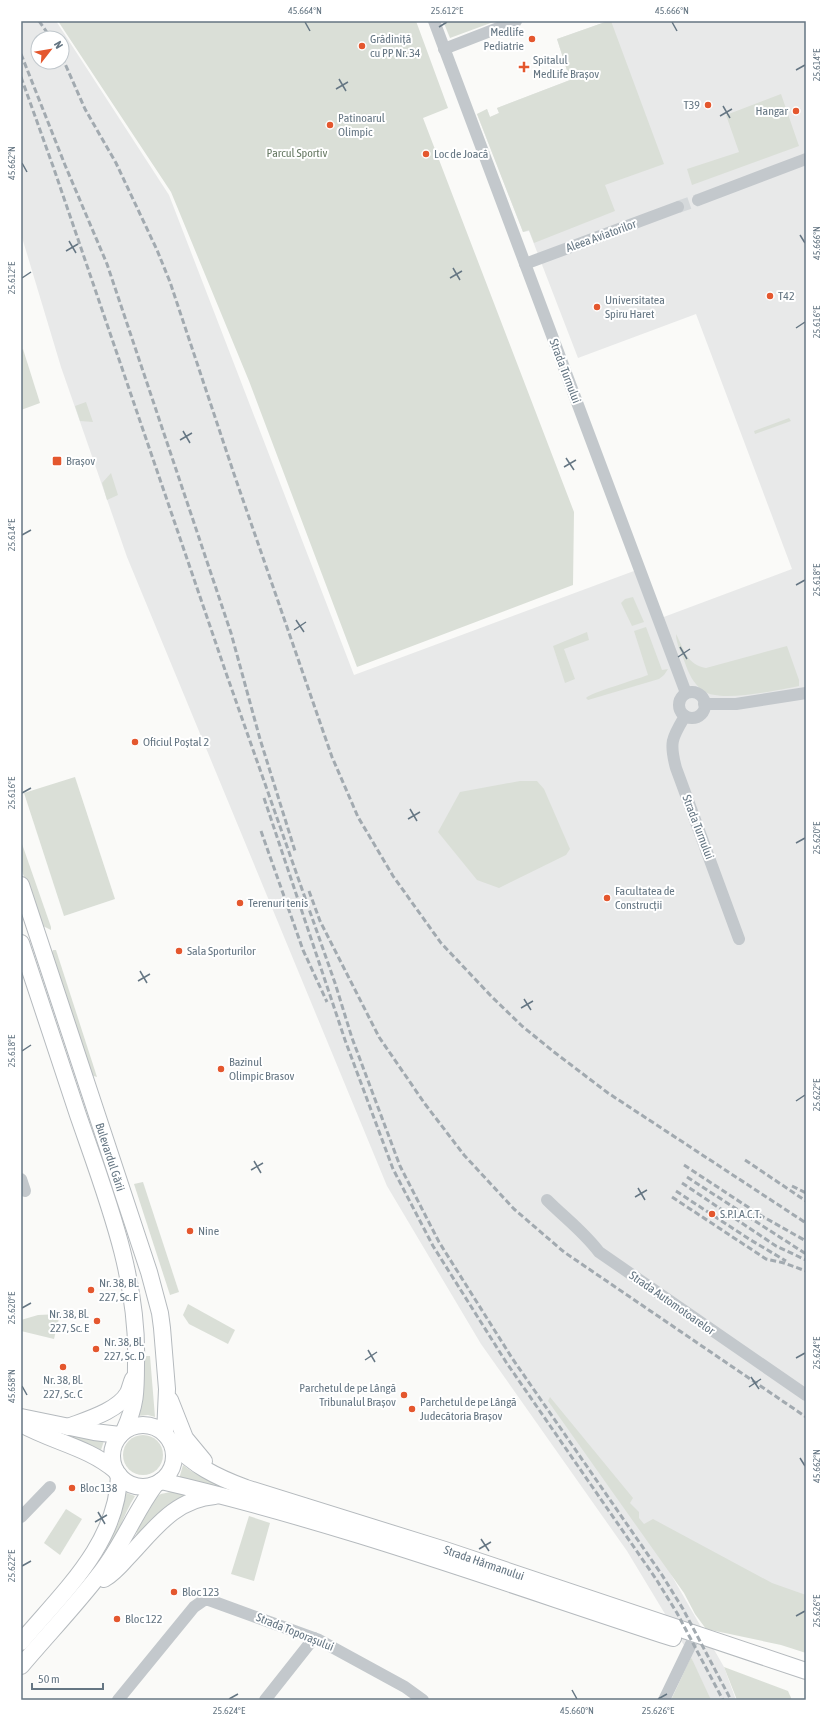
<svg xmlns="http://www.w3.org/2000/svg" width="827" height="1721" font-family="'Asap Condensed',sans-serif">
  <rect width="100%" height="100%" fill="#fafaf8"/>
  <path fill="#e8e9e9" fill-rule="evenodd" d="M 21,21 L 56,21 L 169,195 L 354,675 L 642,568 L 661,618 L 792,569 L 696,314 L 578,358 L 529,231 L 523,232 L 477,114 L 487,109 L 490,117 L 499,113 L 497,108 L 570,80 L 557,39 L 608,21 L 806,21 L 806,1599 L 645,1529 L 724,1667 L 736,1700 L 707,1700 L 691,1657 L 627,1551 L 481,1344 L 387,1186 L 127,557 L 61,367 L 21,234 ZM 38,38 L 62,38 L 62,62 L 38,62 Z"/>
  <g fill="#dadfd7">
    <path d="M 58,21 L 416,21 L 448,108 L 423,118 L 574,512 L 573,585 L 357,667 L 249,381 L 171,192 Z"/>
    <path d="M 443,21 L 496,21 L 450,38 Z"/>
    <path d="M 608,21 L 611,21 L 664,164 L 605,185 L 615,211 L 534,243 L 529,230 L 523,232 L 477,114 L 487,109 L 490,117 L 499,113 L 497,108 L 570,80 L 557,39 Z"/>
    <path d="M 781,94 L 799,146 L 692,185 L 687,169 L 739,152 L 726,115 Z"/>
    <path d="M 23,349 L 40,403 L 21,410 L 21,350 Z"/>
    <path d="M 86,402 L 93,422 L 80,421 L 75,406 Z"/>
    <path d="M 789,418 L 791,421 L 755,434 L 754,431 Z"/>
    <path d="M 111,473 L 118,495 L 107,500 L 102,483 Z"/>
    <path d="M 633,597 L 644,622 L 632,626 L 621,603 L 625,599 Z"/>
    <path d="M 646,627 L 662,670 L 668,669 L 664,675 L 659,679 L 588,700 L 586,698 C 590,693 638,679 648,675 L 634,631 Z"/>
    <path d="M 587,632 L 589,640 L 564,649 L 575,679 L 565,683 L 553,646 Z"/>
    <path d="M 676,634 C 684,649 687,665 706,668 L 787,646 L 799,680 L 799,686 C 778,690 721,703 703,691 C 693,683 689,674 685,663 C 682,654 676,644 676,634 Z"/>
    <path d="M 75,777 L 115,899 L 64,916 L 24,793 Z"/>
    <path d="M 520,781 L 537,781 L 544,789 L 570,849 L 566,855 L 499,888 L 477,880 L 438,832 L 460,792 Z"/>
    <path d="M 21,841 L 51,927 L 51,930 L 43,926 L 38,919 L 21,868 Z"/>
    <path d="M 53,950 L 56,950 L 97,1077 L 90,1075 L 52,952 Z"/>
    <path d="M 143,1182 L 179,1292 L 170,1295 L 134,1184 Z"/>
    <path d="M 188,1304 L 235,1330 L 228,1344 L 189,1324 L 183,1315 Z"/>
    <path d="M 60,1314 L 54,1339 L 21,1331 L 21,1320 L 38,1315 Z"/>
    <path d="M 143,1356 L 150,1356 L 155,1417 L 148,1415 L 138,1416 Z"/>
    <path d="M 550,1397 L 633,1498 L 630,1503 L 639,1512 L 639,1518 L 644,1524 L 653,1519 L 772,1583 L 806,1595 L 806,1653 L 781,1645 L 706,1629 L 695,1614 L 684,1593 L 548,1401 Z"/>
    <path d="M 57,1432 L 104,1441 L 100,1453 Z"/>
    <circle cx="143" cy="1455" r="20"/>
    <path d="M 183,1465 L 191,1471 L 236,1491 L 179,1479 Z"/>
    <path d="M 124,1492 L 135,1496 C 124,1513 119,1533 109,1551 L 106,1549 L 119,1522 Z"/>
    <path d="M 171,1492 L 180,1492 L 189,1495 L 171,1504 L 136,1540 C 135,1528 148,1502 159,1495 C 162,1493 167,1493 171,1492 Z"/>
    <path d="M 66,1509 L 82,1519 L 60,1555 L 44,1543 Z"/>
    <path d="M 249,1516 L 270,1523 L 254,1581 L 231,1574 Z"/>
    <path d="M 691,1657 L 711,1700 L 671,1700 Z"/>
    <path d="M 724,1667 L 788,1691 L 792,1700 L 737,1700 Z"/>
  </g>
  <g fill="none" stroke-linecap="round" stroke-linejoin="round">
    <path stroke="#d5d9db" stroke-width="12" stroke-dasharray="12 6" stroke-linecap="butt" d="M 678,207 L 698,200"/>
    <g stroke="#b5babe" stroke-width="18">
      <g id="major">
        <path d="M 21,885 L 149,1272 L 160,1313 L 162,1328 L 167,1389 L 165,1434"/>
        <path d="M 21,943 C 40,1000 59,1058 78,1115 C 106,1196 139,1278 136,1364 C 136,1392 136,1405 124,1431"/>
        <path d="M 170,1400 L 185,1438 L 204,1461"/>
        <path d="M 21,1417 L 94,1432 L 120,1435"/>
        <path d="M 21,1424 C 53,1442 88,1447 116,1471"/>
        <circle cx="143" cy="1456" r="31"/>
        <path d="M 68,1427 C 86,1420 118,1411 128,1393 C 130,1389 131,1383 133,1379"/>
        <path d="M 171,1442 C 195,1466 214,1476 246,1488 L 445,1550 L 806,1671"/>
        <path d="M 161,1481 C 335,1521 504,1583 673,1638"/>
        <path d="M 104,1579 C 113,1574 120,1566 127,1558 C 153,1531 174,1499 215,1496"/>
        <path d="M 21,1642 C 62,1593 118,1543 119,1475"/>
        <path d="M 21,1666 C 48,1634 77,1604 102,1571 C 123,1544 135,1512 155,1485"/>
      </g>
    </g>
    <g stroke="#c3c8cc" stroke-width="12">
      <path d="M 434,21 L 686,693"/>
      <path d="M 444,49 L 516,21"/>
      <path d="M 698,200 L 806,159"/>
      <path d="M 525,264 L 678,207"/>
      <circle cx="692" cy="705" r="13"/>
      <path d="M 704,704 L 736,704 L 806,693"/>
      <path d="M 685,716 C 672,738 669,742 676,768 L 739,939"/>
      <path d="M 21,1179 L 25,1191"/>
      <path d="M 547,1200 C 565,1218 583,1231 599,1252 L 806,1395"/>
      <path d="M 21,1517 L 50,1487"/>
      <path d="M 118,1700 L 194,1607 L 204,1600 L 209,1600 L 319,1640 L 405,1687 L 423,1700"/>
      <path d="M 265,1700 L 314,1638"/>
      <path d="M 664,1700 L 691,1644"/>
    </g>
    <use href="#major" stroke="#fff" stroke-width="16"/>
    <g stroke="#a2aab0" stroke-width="3" stroke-dasharray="6 3" stroke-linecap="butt">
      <path d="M 39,21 L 51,38"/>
      <path d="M 21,54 L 65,165 L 107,264 L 231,633 L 260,739 L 295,851"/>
      <path d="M 62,57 L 85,109 L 116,163 L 157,250 L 170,282 L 234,474 L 332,757 L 358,817 L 393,876 L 441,943 L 492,997 L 522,1026 L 554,1052 L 608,1093 L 806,1223"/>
      <path d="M 21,77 L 54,169 L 225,670 L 335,983 L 352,1038 L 400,1166 L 439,1242 L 512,1358 L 662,1575 L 683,1609 L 731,1700"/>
      <path d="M 264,798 L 345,1040 L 393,1169 L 407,1196 L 433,1246 L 506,1362 L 656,1579 L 677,1613 L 723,1700"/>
      <path d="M 261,831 L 303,950 L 327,1002"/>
      <path d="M 309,891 L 320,921 L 379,1037 L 425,1104 L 464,1155 L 514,1209 L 564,1252 L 806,1417"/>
      <path d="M 745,1160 L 806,1201"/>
      <path d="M 684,1165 L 760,1215 L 806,1241"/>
      <path d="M 687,1177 L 806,1254"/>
      <path d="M 682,1183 L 776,1246 L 806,1260"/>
      <path d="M 792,1186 L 806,1193"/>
      <path d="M 676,1191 L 749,1239 L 786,1261"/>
      <path d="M 672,1197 L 766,1259 L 784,1263 L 806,1271"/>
    </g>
  </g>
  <path fill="none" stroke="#657683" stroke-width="1.5" d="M 305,22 L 310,31M 672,22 L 677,31M 439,27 L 447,22M 796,70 L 805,65M 339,79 L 346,91M 336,89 L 348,82M 723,106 L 730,118M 720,116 L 732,109M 22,163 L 27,172M 800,235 L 805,243M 69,241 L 76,253M 66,251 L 78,244M 453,268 L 460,280M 22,278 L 31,272M 450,278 L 462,271M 796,328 L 805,322M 183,431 L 190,443M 180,440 L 192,433M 566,458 L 574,470M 564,467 L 576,460M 22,535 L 31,530M 796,585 L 805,580M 296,620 L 304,632M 294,630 L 306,622M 680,647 L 687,659M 678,657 L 690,649M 22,793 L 31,788M 410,809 L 417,821M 408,819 L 420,812M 796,843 L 805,838M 140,971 L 147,983M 138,981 L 150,974M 524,999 L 531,1010M 521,1008 L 533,1001M 22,1051 L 31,1045M 796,1101 L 805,1095M 254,1161 L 261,1173M 251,1170 L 263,1163M 638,1188 L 645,1200M 635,1197 L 647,1190M 22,1308 L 31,1303M 368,1350 L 375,1362M 796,1358 L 805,1353M 365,1360 L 377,1352M 751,1377 L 759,1389M 22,1386 L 27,1395M 749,1387 L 761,1379M 800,1458 L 805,1466M 98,1512 L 105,1524M 95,1522 L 107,1515M 481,1539 L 489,1551M 479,1549 L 491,1542M 22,1566 L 31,1561M 796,1616 L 805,1611M 572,1690 L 577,1699M 229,1699 L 238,1694M 658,1699 L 667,1694"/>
  <g fill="#e4572e" stroke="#fff" stroke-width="1.5">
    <circle cx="532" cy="39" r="4"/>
    <circle cx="362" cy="46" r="4"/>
    <path d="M522 61h4v4h4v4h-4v4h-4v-4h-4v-4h4z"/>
    <circle cx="708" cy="105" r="4"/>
    <circle cx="796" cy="111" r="4"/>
    <circle cx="330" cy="125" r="4"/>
    <circle cx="426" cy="154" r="4"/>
    <circle cx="770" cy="296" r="4"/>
    <circle cx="597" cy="307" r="4"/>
    <rect x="52" y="456" width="10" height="10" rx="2"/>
    <circle cx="135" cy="742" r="4"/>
    <circle cx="607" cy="898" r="4"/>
    <circle cx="240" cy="903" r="4"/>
    <circle cx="179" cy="951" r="4"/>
    <circle cx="221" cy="1069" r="4"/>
    <circle cx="712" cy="1214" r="4"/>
    <circle cx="190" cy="1231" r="4"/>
    <circle cx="91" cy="1290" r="4"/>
    <circle cx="97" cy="1321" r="4"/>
    <circle cx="96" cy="1349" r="4"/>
    <circle cx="63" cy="1367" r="4"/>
    <circle cx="404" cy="1395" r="4"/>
    <circle cx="412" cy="1409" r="4"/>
    <circle cx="72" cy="1488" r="4"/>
    <circle cx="174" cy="1592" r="4"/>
    <circle cx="117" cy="1619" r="4"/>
  </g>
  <g text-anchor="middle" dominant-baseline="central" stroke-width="4" stroke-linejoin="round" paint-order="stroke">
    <g font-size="12" fill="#657683" stroke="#fff" text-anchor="start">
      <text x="524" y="32" text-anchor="end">Medlife<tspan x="524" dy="14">Pediatrie</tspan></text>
      <text x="370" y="39">Grădiniță<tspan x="370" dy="14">cu PP Nr. 34</tspan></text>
      <text x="533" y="60">Spitalul<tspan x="533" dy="14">MedLife Brașov</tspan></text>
      <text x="700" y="105" text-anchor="end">T39</text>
      <text x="788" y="111" text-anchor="end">Hangar</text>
      <text x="338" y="118">Patinoarul<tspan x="338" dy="14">Olimpic</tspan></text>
      <text x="434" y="154">Loc de Joacă</text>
      <text x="778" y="296">T42</text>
      <text x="605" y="300">Universitatea<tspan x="605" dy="14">Spiru Haret</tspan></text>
      <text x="66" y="461">Brașov</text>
      <text x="143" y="742">Oficiul Poștal 2</text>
      <text x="615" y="891">Facultatea de<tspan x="615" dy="14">Construcții</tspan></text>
      <text x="248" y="903">Terenuri tenis</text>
      <text x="187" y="951">Sala Sporturilor</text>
      <text x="229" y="1062">Bazinul<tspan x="229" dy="14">Olimpic Brasov</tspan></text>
      <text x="720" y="1214">S.P.I.A.C.T.</text>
      <text x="198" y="1231">Nine</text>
      <text x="99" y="1283">Nr. 38, Bl.<tspan x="99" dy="14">227, Sc. F</tspan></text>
      <text x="89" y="1314" text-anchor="end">Nr. 38, Bl.<tspan x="89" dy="14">227, Sc. E</tspan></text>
      <text x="104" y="1342">Nr. 38, Bl.<tspan x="104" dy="14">227, Sc. D</tspan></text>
      <text x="63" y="1380" text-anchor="middle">Nr. 38, Bl.<tspan x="63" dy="14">227, Sc. C</tspan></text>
      <text x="396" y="1388" text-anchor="end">Parchetul de pe Lângă<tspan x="396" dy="14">Tribunalul Brașov</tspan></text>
      <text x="420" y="1402">Parchetul de pe Lângă<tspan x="420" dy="14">Judecătoria Brașov</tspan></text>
      <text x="80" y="1488">Bloc 138</text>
      <text x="182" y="1592">Bloc 123</text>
      <text x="125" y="1619">Bloc 122</text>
    </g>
    <g font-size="12" fill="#687a64" stroke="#fff">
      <text x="297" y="153">Parcul Sportiv</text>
    </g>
    <g font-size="12" fill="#657683" stroke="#fff">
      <text transform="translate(601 236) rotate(-20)">Aleea Aviatorilor</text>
      <text transform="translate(565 371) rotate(69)">Strada Turnului</text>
      <text transform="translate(698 827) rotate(69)">Strada Turnului</text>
      <text transform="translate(110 1157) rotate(72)">Bulevardul Gării</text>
      <text transform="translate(672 1303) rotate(35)">Strada Automotoarelor</text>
      <text transform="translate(484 1563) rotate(19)">Strada Hărmanului</text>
      <text transform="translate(295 1632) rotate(22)">Strada Toporașului</text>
    </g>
  </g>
  <rect width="827" height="1721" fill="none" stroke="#ffffff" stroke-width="44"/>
  <g transform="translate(50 50) rotate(59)"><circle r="19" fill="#ffffff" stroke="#c1c8cd"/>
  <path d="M0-3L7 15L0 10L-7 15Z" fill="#e4572e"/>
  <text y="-6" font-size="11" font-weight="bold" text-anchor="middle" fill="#657683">N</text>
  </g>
  <path d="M32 1683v6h71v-6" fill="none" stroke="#657683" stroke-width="2"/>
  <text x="38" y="1683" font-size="12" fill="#657683" stroke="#ffffff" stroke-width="3" paint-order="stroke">50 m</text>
  <rect x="22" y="22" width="783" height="1677" fill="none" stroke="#657683" stroke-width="1.5"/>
  <g font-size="10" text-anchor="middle" fill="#657683">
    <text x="305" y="14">45.664°N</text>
    <text x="447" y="14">25.612°E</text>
    <text x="672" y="14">45.666°N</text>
    <text transform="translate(816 65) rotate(-90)" y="4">25.614°E</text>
    <text transform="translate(11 163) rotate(-90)" y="4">45.662°N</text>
    <text transform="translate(816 243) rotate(-90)" y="4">45.666°N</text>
    <text transform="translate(11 278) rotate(-90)" y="4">25.612°E</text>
    <text transform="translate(816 322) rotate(-90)" y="4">25.616°E</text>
    <text transform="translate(11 535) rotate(-90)" y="4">25.614°E</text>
    <text transform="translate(816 580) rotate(-90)" y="4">25.618°E</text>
    <text transform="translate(11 793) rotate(-90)" y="4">25.616°E</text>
    <text transform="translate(816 838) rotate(-90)" y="4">25.620°E</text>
    <text transform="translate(11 1051) rotate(-90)" y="4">25.618°E</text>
    <text transform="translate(816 1095) rotate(-90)" y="4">25.622°E</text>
    <text transform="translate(11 1308) rotate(-90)" y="4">25.620°E</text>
    <text transform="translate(816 1353) rotate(-90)" y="4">25.624°E</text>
    <text transform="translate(11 1386) rotate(-90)" y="4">45.658°N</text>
    <text transform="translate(816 1466) rotate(-90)" y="4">45.662°N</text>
    <text transform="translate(11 1566) rotate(-90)" y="4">25.622°E</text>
    <text transform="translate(816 1611) rotate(-90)" y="4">25.626°E</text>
    <text x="229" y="1714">25.624°E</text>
    <text x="577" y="1714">45.660°N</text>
    <text x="658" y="1714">25.626°E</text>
  </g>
</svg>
